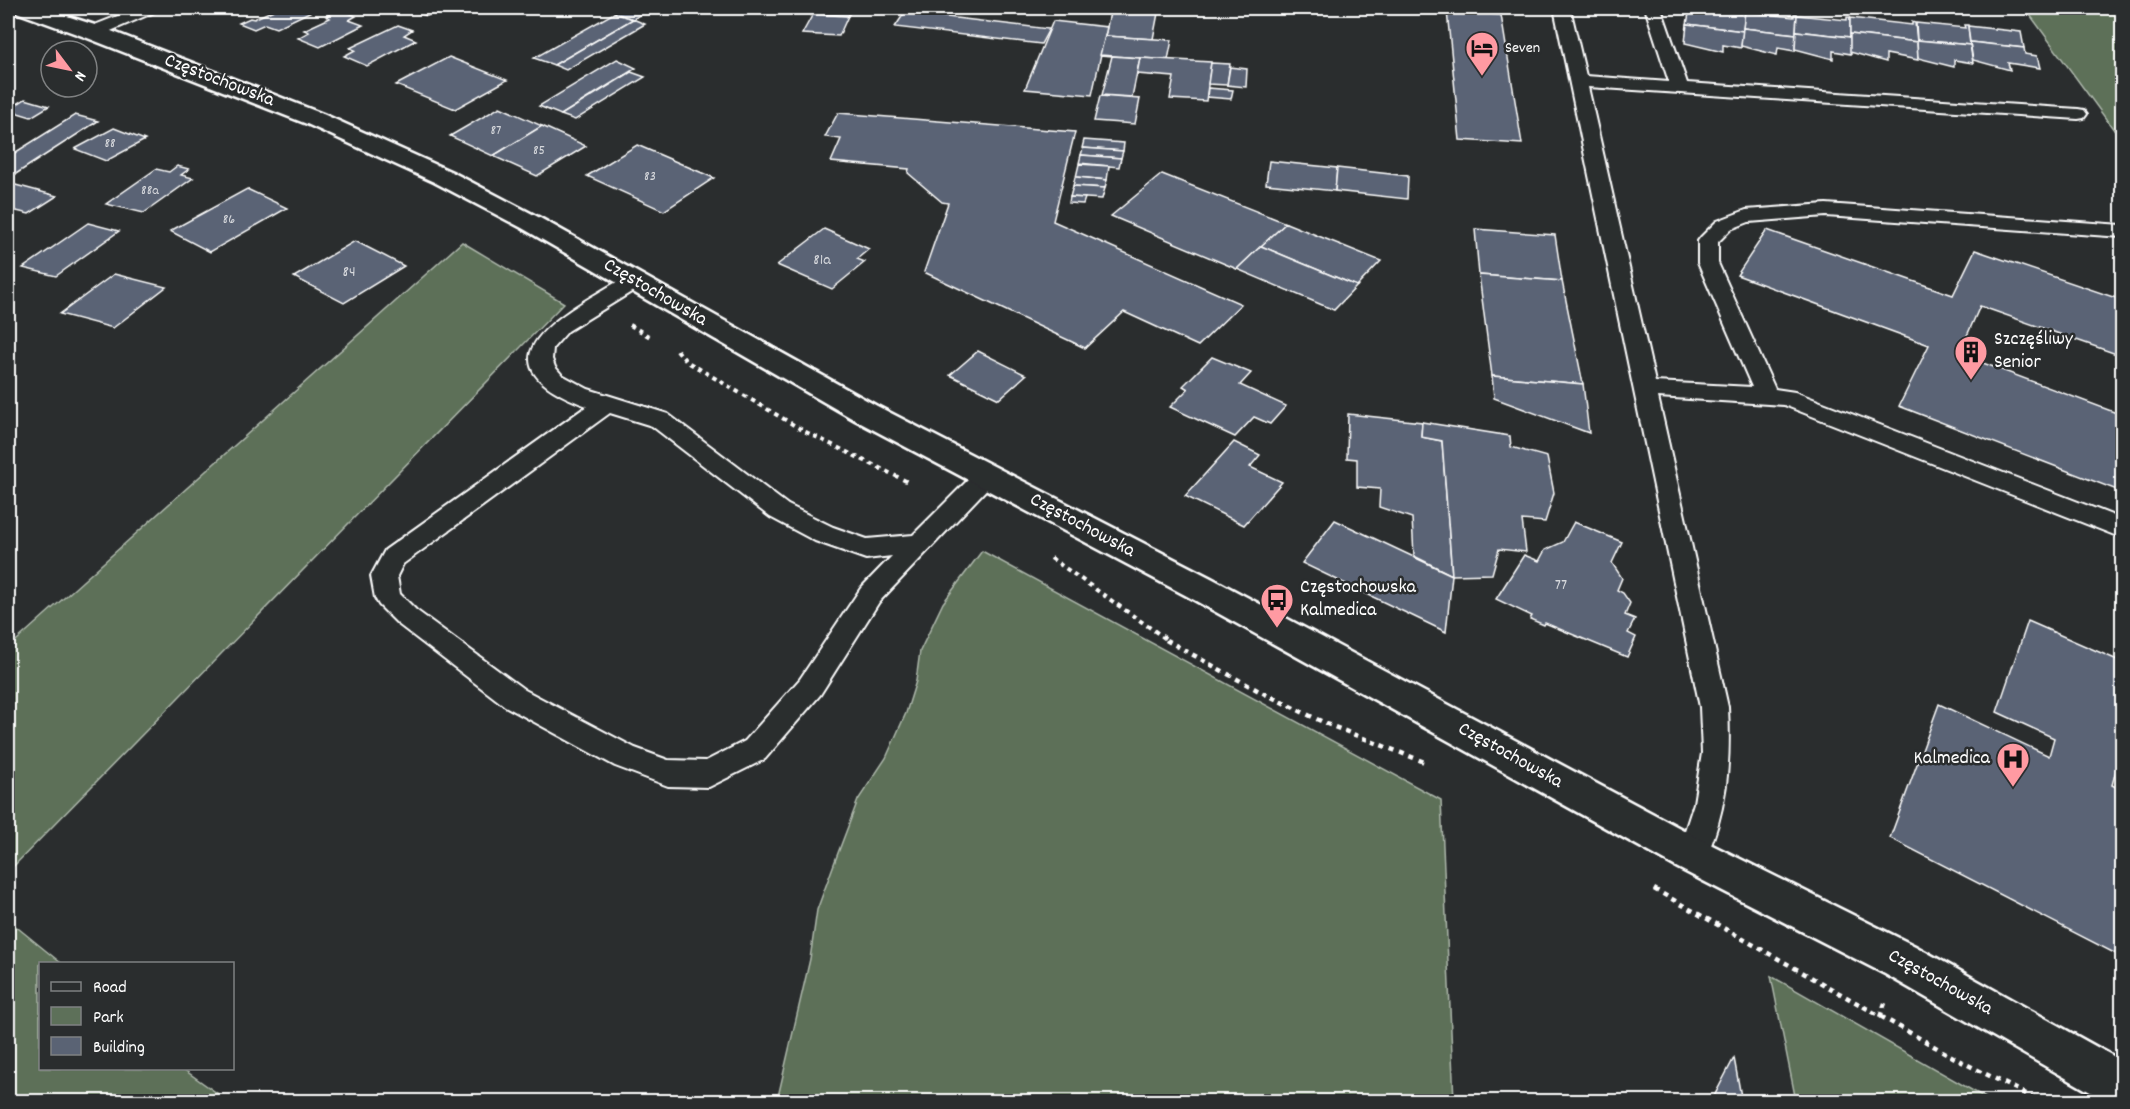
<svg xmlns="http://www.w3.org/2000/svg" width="2130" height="1109" font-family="Dekko,sans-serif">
  <rect width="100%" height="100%" fill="#2a2d2e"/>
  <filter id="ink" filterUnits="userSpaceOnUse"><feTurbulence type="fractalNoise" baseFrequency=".0167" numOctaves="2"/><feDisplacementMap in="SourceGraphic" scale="12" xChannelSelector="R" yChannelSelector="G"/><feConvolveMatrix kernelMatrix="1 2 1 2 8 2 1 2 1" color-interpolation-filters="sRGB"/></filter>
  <g filter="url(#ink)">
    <g fill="#5d7059" stroke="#aeb8ac" stroke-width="1.5">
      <path d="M 2025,8 L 2122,8 L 2122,141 Z"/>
      <path d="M 462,242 L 564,303 L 8,872 L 8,648 Z"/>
      <path d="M 982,551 L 1441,800 L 1454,1101 L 777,1101 L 810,959 L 817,910 L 838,853 L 858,800 L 886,758 L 906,713 L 916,681 L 920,651 L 943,603 Z"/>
      <path d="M 8,920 L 61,963 L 40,964 L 40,1068 L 183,1069 L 228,1101 L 8,1101 Z"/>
      <path d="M 1771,976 L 1991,1101 L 1796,1101 Z"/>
    </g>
    <g fill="#5a6374" stroke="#fff" stroke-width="1.5">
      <path d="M 278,8 L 318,8 L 276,28 L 265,24 L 254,29 L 239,23 L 250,18 L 254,19 Z"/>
      <path d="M 402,8 L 442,8 L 427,16 Z"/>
      <path d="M 623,8 L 653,8 L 633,19 L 614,13 Z"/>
      <path d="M 787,8 L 853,8 L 848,16 L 785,12 Z"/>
      <path d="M 1111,8 L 1159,8 L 1153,39 L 1105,36 Z"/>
      <path d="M 1690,8 L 1741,14 L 1741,11 L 1745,12 L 1743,31 L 1687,24 Z"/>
      <path d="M 340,9 L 356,16 L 349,20 L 363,25 L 320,47 L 298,38 L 309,32 L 304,30 L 330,18 L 326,16 Z"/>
      <path d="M 1447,11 L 1501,15 L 1522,144 L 1460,140 Z"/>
      <path d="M 905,12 L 1049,29 L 1041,44 L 895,27 Z"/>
      <path d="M 1745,12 L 1794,17 L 1794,14 L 1797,14 L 1796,34 L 1743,28 Z"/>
      <path d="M 614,13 L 633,19 L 554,65 L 534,58 Z"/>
      <path d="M 813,14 L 848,16 L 839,36 L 802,34 Z"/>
      <path d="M 1797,15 L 1847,20 L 1847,17 L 1850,17 L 1850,37 L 1796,31 Z"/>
      <path d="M 1850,18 L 1912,25 L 1912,22 L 1915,23 L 1917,42 L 1850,34 Z"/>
      <path d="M 633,19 L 645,24 L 566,70 L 554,65 Z"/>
      <path d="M 1053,21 L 1107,27 L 1092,95 L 1025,89 Z"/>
      <path d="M 1916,23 L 1965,28 L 1964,25 L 1968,25 L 1970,45 L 1917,40 Z"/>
      <path d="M 1687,24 L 1743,31 L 1741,48 L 1723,45 L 1723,52 L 1685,43 Z"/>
      <path d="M 398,25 L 412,30 L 404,35 L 416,40 L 367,66 L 344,56 L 355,50 L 350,48 Z"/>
      <path d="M 1968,26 L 2021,32 L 2024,48 L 1970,42 Z"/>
      <path d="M 1743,28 L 1796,34 L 1795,51 L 1778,48 L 1777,55 L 1741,46 Z"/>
      <path d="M 1796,31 L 1850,37 L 1851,54 L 1833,51 L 1833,59 L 1795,49 Z"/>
      <path d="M 1850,34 L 1917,42 L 1918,60 L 1886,54 L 1886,62 L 1850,52 Z"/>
      <path d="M 1105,36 L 1172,40 L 1168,60 L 1100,55 Z"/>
      <path d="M 1917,40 L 1970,45 L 1973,63 L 1954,60 L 1954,67 L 1918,58 Z"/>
      <path d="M 1970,42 L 2024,48 L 2025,54 L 2037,56 L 2040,68 L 2008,63 L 2010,70 L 1973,60 Z"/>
      <path d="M 1112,56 L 1140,58 L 1132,97 L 1102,95 Z"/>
      <path d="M 449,57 L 507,80 L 455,109 L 396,85 Z"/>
      <path d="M 1140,58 L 1211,62 L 1206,101 L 1170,99 L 1174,77 L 1137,74 Z"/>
      <path d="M 617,59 L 636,68 L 561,115 L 539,106 Z"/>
      <path d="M 1211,63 L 1230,64 L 1227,85 L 1208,84 Z"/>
      <path d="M 1230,67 L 1247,69 L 1246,87 L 1227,85 Z"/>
      <path d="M 631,72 L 645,77 L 575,120 L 561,115 Z"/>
      <path d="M 1208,88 L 1233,90 L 1231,99 L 1207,97 Z"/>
      <path d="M 1100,96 L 1140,99 L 1135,124 L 1094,121 Z"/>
      <path d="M 25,99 L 49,106 L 31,117 L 8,110 Z"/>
      <path d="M 500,107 L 542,126 L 493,156 L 450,136 Z"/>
      <path d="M 838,113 L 1075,132 L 1053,221 L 1241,304 L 1198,346 L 1124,312 L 1085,348 L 924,272 L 948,203 L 942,202 L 908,173 L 909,169 L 831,162 L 841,139 L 825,137 Z"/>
      <path d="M 75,115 L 98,121 L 8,179 L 8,157 Z"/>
      <path d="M 542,126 L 586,146 L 537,176 L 493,156 Z"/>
      <path d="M 114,128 L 145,140 L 106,161 L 75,149 Z"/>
      <path d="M 1084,140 L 1124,143 L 1123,151 L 1082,148 Z"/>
      <path d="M 637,145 L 714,178 L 664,211 L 587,176 Z"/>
      <path d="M 1083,148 L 1123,151 L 1121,158 L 1081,155 Z"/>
      <path d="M 1081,155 L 1121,158 L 1119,167 L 1079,163 Z"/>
      <path d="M 1269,161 L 1337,168 L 1335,191 L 1266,184 Z"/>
      <path d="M 1079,164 L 1109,166 L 1107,180 L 1076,177 Z"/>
      <path d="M 177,166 L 189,169 L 181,175 L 193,178 L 144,213 L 106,204 L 156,169 L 169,172 Z"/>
      <path d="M 1337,168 L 1408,176 L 1407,199 L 1335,191 Z"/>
      <path d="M 1162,174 L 1286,223 L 1237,269 L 1111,216 Z"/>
      <path d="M 1075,177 L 1076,177 L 1107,180 L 1105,188 L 1073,186 Z"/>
      <path d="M 8,183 L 57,196 L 29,214 L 8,209 Z"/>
      <path d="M 1073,186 L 1105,188 L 1102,199 L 1070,197 Z"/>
      <path d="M 247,189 L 287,208 L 210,252 L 170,231 Z"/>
      <path d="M 1070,197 L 1085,198 L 1083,204 L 1069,203 Z"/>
      <path d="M 88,223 L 119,231 L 56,276 L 23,268 Z"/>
      <path d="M 1286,223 L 1381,261 L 1357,286 L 1261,246 Z"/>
      <path d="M 824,229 L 869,249 L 857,259 L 865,262 L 832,289 L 777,265 Z"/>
      <path d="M 1475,229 L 1555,235 L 1562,281 L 1479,275 Z"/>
      <path d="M 1767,230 L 1953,295 L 1975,250 L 2122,300 L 2122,356 L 1980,306 L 1959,354 L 2122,415 L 2122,492 L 1899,406 L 1929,345 L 1737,275 Z"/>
      <path d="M 355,241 L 404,266 L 344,303 L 294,277 Z"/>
      <path d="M 1261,246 L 1357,286 L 1334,310 L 1237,269 Z"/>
      <path d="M 114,274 L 166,287 L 113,328 L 60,314 Z"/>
      <path d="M 1479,275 L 1562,281 L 1583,384 L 1492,376 Z"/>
      <path d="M 978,351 L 1026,375 L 999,399 L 950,375 Z"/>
      <path d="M 1212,357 L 1251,373 L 1240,385 L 1286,406 L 1270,424 L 1254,417 L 1235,437 L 1170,407 L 1188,389 L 1183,386 Z"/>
      <path d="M 1492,376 L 1583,384 L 1589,433 L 1494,398 Z"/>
      <path d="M 1348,414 L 1422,422 L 1421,437 L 1442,441 L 1452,575 L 1414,556 L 1412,518 L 1379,507 L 1380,489 L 1357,487 L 1357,459 L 1347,458 Z"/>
      <path d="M 1422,422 L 1510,436 L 1511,447 L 1547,457 L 1554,493 L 1545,522 L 1522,520 L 1526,552 L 1499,549 L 1492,574 L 1452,575 L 1442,441 L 1421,437 Z"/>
      <path d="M 1234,442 L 1260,455 L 1250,467 L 1282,482 L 1244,525 L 1185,496 Z"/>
      <path d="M 1335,520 L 1452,575 L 1446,632 L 1302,563 Z"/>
      <path d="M 1574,522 L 1622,542 L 1612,563 L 1622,578 L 1617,590 L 1623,593 L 1630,603 L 1625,615 L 1635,619 L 1628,633 L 1636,637 L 1627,657 L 1545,623 L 1544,625 L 1530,619 L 1532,616 L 1496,599 L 1524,555 L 1539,561 L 1545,550 L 1563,542 Z"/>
      <path d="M 2028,621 L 2122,662 L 2122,770 L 2117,767 L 2112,785 L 2122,790 L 2122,957 L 1890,838 L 1939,704 L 2049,756 L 2054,738 L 1997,712 Z"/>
      <path d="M 1734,1058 L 1742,1102 L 1711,1102 Z"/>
    </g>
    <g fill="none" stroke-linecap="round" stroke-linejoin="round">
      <g stroke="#fff" stroke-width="4">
        <g id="lane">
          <path d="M 138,8 L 159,8 L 157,11 L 99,36 L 93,37 L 85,32 L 87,28 Z"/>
          <path d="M 1554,8 L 1570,8 L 1586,76 L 1669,82 L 1645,8 L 1661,8 L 1687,83 L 2078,109 L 2084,110 L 2087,114 L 2084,118 L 2078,119 L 1588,87 L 1655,382 L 1752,387 L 1698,263 L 1698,241 L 1701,237 L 1717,221 L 1746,210 L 1826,204 L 2122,225 L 2122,237 L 1826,216 L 1749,222 L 1731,229 L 1718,242 L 1718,263 L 1775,389 L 1795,392 L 2122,519 L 2122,538 L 1784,405 L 1658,397 L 1728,707 C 1731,764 1727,812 1703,865 L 1692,869 L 1681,865 L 1677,855 L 1694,803 L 1702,753 L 1700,707 Z"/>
          <path d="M 634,275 L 641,276 L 644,281 L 641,286 L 568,331 L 553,348 L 552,359 L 555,367 L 562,375 L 588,389 L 668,414 L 788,505 L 833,527 L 867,539 L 913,535 L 978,470 L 987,467 L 996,470 L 999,476 L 879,602 L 820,695 L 765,759 L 709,787 L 668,786 L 615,766 L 505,706 L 398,624 L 379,605 L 375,598 L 371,576 L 385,550 L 587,406 C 464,361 570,310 627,276 ZM 610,413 L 652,426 L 770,517 L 815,541 L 866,559 L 892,556 L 861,588 L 800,679 L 745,741 L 706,761 L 668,760 L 635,748 L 525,690 L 416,610 L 400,594 L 397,576 L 403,564 Z"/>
        </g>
      </g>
      <g stroke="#fff" stroke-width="5">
        <path id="secondary" d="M 13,8 L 42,8 L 101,27 L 323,114 L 452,172 L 540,218 L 877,406 L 1211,578 L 1706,842 L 1915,946 L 2122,1061 L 2122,1102 L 2106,1101 L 1885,974 L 1678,868 L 1187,596 L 855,420 L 522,228 L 434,182 L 307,124 L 85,37 L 16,12 Z"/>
      </g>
      <g stroke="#fff" stroke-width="4" stroke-dasharray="4.5 4.5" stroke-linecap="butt">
        <path d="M 630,325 L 652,338"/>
        <path d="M 677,350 L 686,361 L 804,431 L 910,483"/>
        <path d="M 1051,558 L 1169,641"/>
      </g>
      <g stroke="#fff" stroke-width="4.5" stroke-dasharray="5 5" stroke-linecap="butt">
        <path d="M 1166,640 L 1259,691 L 1327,724 L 1427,763"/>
        <path d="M 1654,889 L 1962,1062 L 2042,1102"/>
        <path d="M 1880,1017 L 1885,1003"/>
      </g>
      <use href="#lane" fill="#2a2d2e" fill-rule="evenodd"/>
      <use href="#secondary" fill="#2a2d2e" fill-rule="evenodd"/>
    </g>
  </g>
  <defs>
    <g id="hotel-pin" transform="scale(1.725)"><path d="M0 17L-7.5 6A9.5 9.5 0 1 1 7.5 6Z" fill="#ff9aa2" stroke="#2a2d2e"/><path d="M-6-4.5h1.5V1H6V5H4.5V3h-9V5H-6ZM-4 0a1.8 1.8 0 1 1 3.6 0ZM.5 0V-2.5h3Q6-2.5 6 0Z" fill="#111"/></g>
    <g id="building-pin" transform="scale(1.725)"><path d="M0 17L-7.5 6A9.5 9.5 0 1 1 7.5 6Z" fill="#ff9aa2" stroke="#2a2d2e"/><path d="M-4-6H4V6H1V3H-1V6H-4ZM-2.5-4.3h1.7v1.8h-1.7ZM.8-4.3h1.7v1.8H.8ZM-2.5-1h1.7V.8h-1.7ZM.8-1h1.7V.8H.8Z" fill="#111"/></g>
    <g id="bus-pin" transform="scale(1.725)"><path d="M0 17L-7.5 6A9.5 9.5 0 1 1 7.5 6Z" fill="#ff9aa2" stroke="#2a2d2e"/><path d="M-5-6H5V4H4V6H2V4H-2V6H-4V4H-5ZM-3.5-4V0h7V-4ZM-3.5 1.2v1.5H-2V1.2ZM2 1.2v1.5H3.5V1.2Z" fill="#111"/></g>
    <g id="hospital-pin" transform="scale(1.725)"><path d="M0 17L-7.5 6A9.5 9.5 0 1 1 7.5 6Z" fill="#ff9aa2" stroke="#2a2d2e"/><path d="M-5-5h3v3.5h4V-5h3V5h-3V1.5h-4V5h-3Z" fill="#111"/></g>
  </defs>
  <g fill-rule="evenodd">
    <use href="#hotel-pin" x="1482" y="48"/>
    <use href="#building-pin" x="1971" y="352"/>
    <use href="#bus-pin" x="1277" y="600"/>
    <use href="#hospital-pin" x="2013" y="759"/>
  </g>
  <g text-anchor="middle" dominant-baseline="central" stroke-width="5" stroke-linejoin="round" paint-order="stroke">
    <g font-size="14" fill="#d6d8dc">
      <text x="496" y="131">87</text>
      <text x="110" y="144">88</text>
      <text x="539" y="151">85</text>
      <text x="650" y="177">83</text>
      <text x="150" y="191">88a</text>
      <text x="229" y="220">86</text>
    </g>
    <g font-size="16" fill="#fff" stroke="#2a2d2e" text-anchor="start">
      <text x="1505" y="48">Seven</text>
    </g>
    <g font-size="16" fill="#d6d8dc">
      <text x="822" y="260">81a</text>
      <text x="349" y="272">84</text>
      <text x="1561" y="585">77</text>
    </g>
    <g font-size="20" fill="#fff" stroke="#2a2d2e">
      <text transform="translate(219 81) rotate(21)">Częstochowska</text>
      <text transform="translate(655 293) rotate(30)">Częstochowska</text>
      <text transform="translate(1082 526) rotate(28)">Częstochowska</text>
      <text transform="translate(1510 756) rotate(29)">Częstochowska</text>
      <text transform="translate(1940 983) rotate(29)">Częstochowska</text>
    </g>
    <g font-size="20" fill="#fff" stroke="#2a2d2e" text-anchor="start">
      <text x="1994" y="340">Szczęśliwy<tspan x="1994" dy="23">Senior</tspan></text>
      <text x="1300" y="588">Częstochowska<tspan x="1300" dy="23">Kalmedica</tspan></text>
      <text x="1990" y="759" text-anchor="end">Kalmedica</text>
    </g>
  </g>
  <rect width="2130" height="1109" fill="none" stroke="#2a2d2e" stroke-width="30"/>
  <rect x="15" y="15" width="2100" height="1079" fill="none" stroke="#fff" stroke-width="2" filter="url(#ink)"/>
  <rect x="39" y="962" width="195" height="108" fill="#2a2d2e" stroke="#7f8182" stroke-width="1.5"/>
  <rect x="51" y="982" width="30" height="9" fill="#2a2d2e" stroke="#7f8182" stroke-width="1.5"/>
  <text x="93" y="992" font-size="18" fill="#ffffff">Road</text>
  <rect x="51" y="1007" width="30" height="18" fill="#5d7059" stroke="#7f8182" stroke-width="1.5"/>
  <text x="93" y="1022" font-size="18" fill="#ffffff">Park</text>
  <rect x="51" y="1037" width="30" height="18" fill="#5a6374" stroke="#7f8182" stroke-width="1.5"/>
  <text x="93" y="1052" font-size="18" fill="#ffffff">Building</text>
  <g transform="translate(69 69) rotate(122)"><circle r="28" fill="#2a2d2e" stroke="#7f8182" stroke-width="1.5"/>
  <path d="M0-4.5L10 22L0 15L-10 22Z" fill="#ff9aa2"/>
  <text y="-9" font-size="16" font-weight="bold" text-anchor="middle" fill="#ffffff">N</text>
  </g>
</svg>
